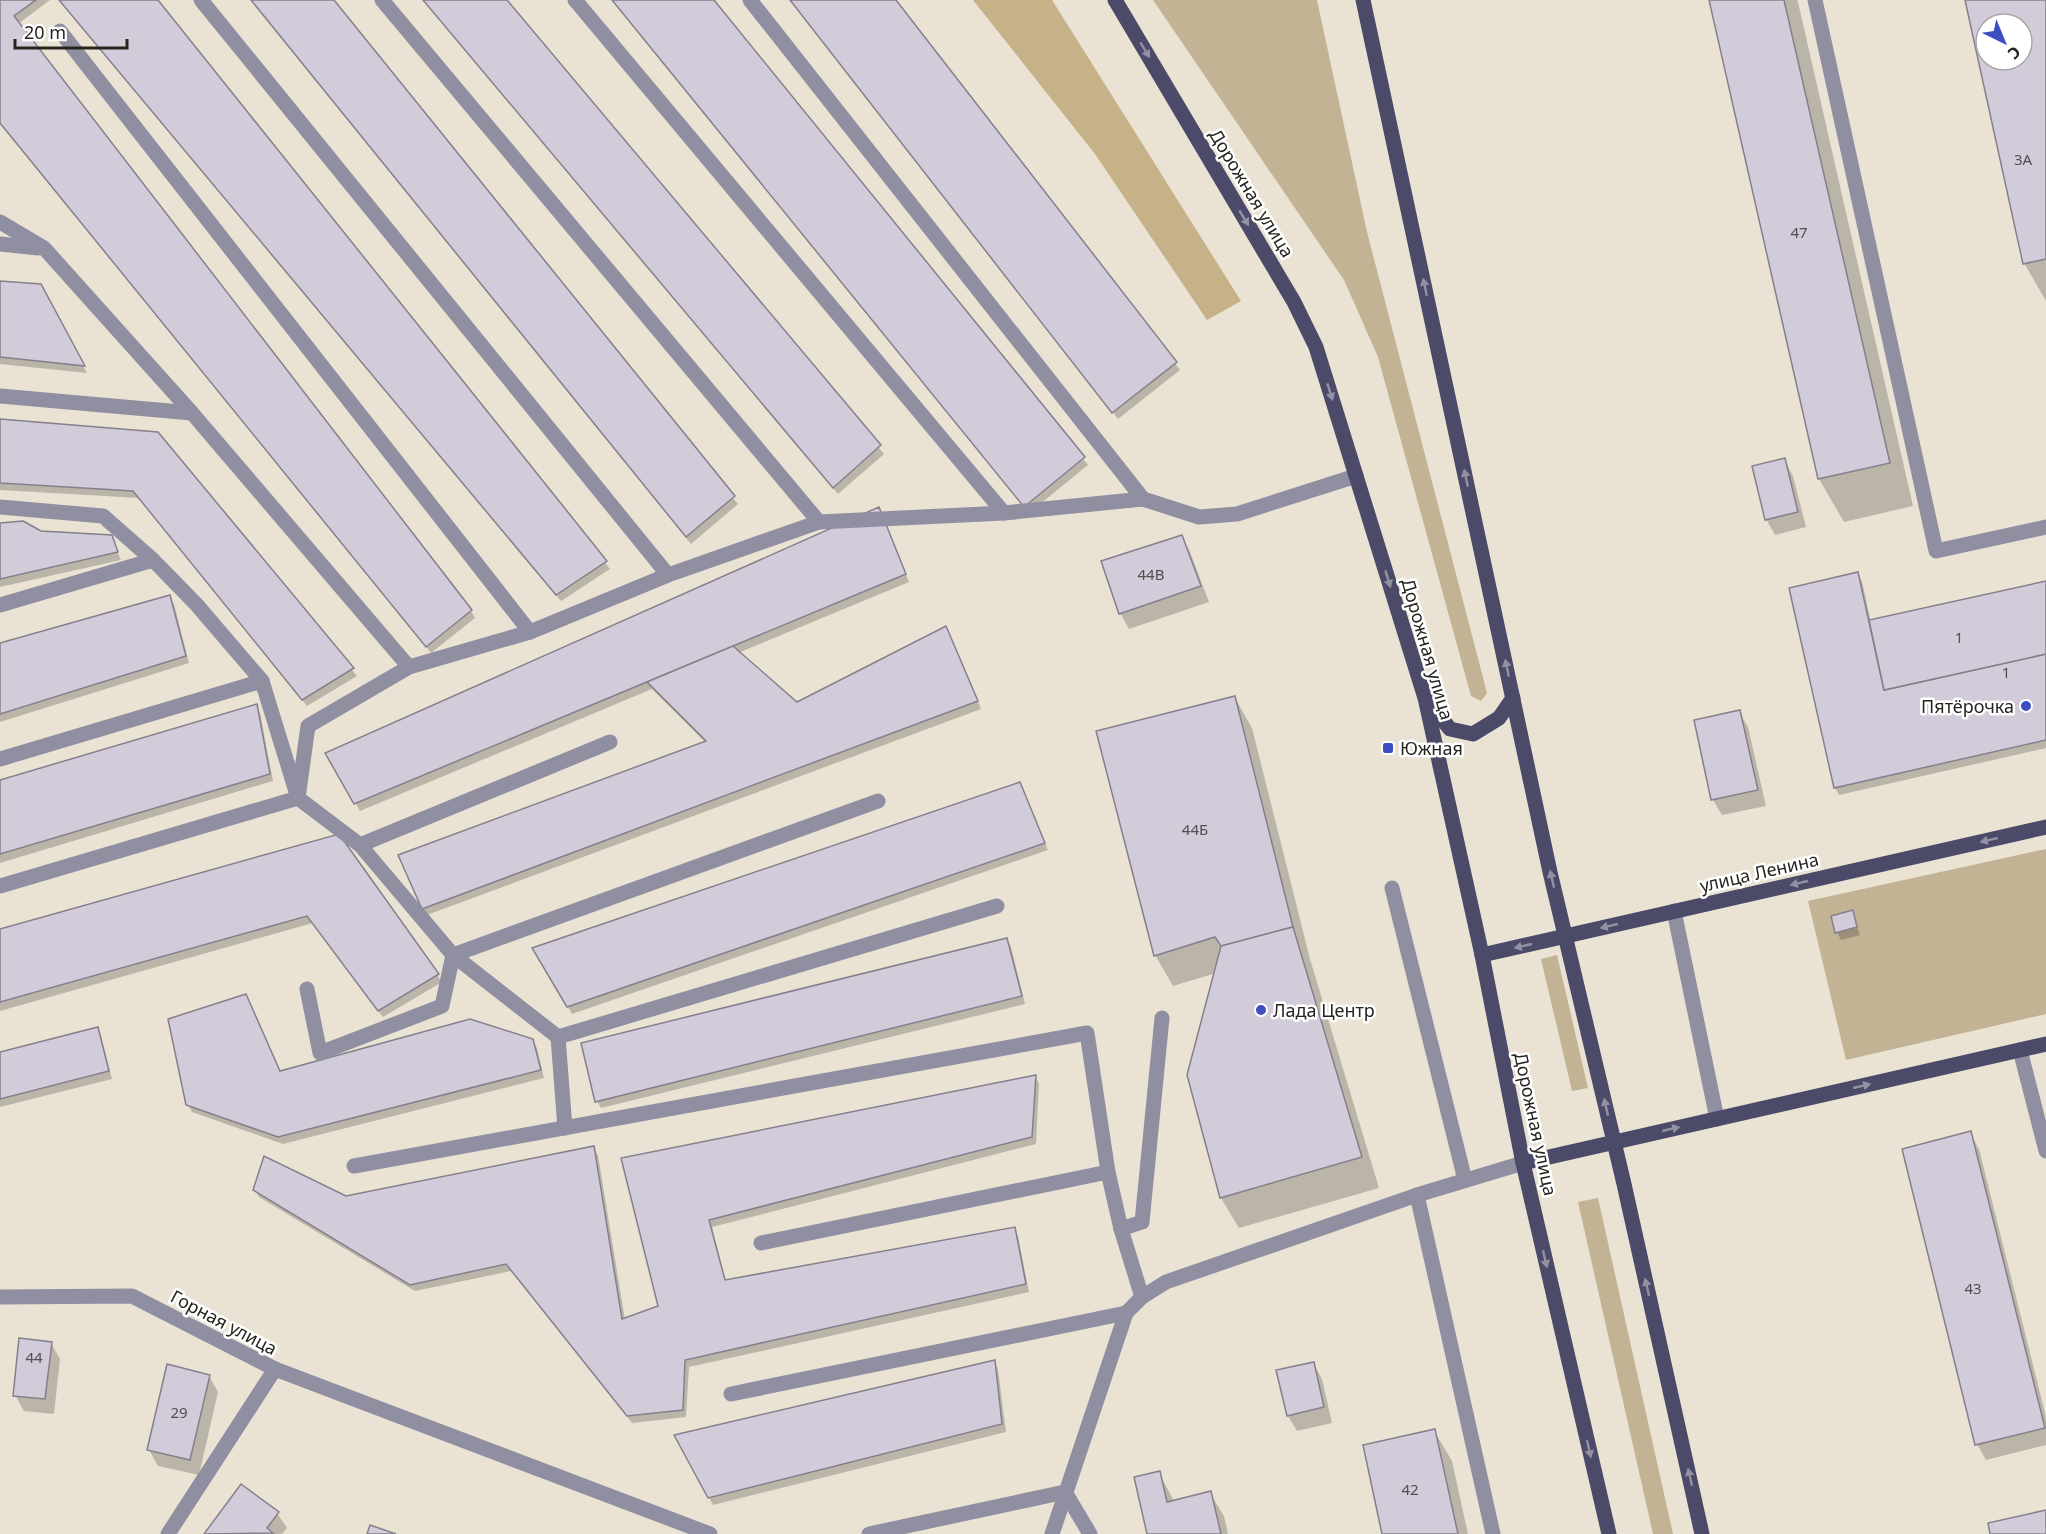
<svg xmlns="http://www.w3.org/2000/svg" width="2046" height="1534" font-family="'Noto Sans',sans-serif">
  <rect width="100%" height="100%" fill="#eae3d4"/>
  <g fill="#c2b395">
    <path d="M 1153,0 L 1317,0 L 1367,232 L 1487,693 L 1481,701 L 1471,696 L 1378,357 L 1344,280 Z"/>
    <path d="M 2046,849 L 2046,1014 L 1846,1060 L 1808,901 Z"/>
    <path d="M 1557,955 L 1588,1088 L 1572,1091 L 1541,959 Z"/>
    <path d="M 1598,1198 L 1673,1534 L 1653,1534 L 1578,1202 Z"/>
  </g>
  <path fill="#c6b188" d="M 973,0 L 1052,0 L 1241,301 L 1207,320 L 1095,154 Z"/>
  <g fill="#0003" fill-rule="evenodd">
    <path d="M 0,0 L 50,0 L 18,24 L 471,611 L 475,618 L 431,653 L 0,123 Z"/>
    <path d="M 59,0 L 156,0 L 610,569 L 561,601 Z"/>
    <path d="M 251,0 L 332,0 L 738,504 L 691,544 Z"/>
    <path d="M 423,0 L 505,0 L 884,454 L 838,494 Z"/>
    <path d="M 612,0 L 712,0 L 1088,465 L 1029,513 Z"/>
    <path d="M 791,0 L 894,0 L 1180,370 L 1118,419 Z"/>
    <path d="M 1710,0 L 1797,0 L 1798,2 L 1913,506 L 1844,522 L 1819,479 Z"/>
    <path d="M 1967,0 L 2046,0 L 2046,301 L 2024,263 ZM 1986,24 L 2022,24 L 2022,60 L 1986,60 Z"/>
    <path d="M 0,282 L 40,285 L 87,373 L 0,364 Z"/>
    <path d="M 0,421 L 157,433 L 357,676 L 307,706 L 139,498 L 0,490 Z"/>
    <path d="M 1784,460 L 1793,476 L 1806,527 L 1775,535 L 1766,519 Z"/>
    <path d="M 883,516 L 909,582 L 738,653 L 796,704 L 950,635 L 981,709 L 427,915 L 423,908 L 706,743 L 652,689 L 360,811 L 327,753 Z"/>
    <path d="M 0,525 L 40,533 L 111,537 L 121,560 L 0,587 Z"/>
    <path d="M 1181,536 L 1190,552 L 1209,602 L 1129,629 L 1120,613 Z"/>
    <path d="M 1857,574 L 1862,581 L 1871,622 L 2046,582 L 2046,748 L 1839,795 L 1835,788 Z"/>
    <path d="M 169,597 L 174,604 L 189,663 L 0,722 L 0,644 Z"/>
    <path d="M 1235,698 L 1252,728 L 1310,959 L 1379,1188 L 1239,1228 L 1221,1198 L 1216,973 L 1173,986 L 1155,955 Z"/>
    <path d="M 256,706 L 260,713 L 273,781 L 0,863 L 0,781 Z"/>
    <path d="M 1739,712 L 1748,727 L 1766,806 L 1722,815 L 1713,800 L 1695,722 Z"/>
    <path d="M 1024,792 L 1048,850 L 572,1014 L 535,949 Z"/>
    <path d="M 339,836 L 442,982 L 383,1017 L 313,923 L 0,1011 L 0,931 Z"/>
    <path d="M 1852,912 L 1860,935 L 1841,940 L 1837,932 Z"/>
    <path d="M 1007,939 L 1011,947 L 1025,1004 L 601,1108 L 597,1101 Z"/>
    <path d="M 97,1029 L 101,1036 L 112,1079 L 0,1107 L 0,1053 Z"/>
    <path d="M 532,1040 L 537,1048 L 544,1078 L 283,1144 L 192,1112 L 188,1104 L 280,1072 Z"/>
    <path d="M 1035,1076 L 1039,1084 L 1036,1144 L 712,1227 L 726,1282 L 1014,1228 L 1018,1236 L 1029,1292 L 689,1367 L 686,1417 L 632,1423 L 511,1271 L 415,1291 L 259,1197 L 255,1190 L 346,1197 L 593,1147 L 598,1155 L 625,1320 L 660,1307 L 623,1159 Z"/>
    <path d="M 1970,1133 L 1979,1149 L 2046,1417 L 2046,1445 L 1986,1460 L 1977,1444 Z"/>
    <path d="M 51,1343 L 60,1359 L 54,1414 L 24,1411 L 15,1395 Z"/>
    <path d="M 994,1362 L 998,1369 L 1006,1432 L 713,1505 L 676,1436 Z"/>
    <path d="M 1313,1363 L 1322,1379 L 1332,1423 L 1297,1431 L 1288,1416 Z"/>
    <path d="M 209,1376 L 218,1392 L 199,1475 L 158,1466 L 149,1450 Z"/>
    <path d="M 1434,1431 L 1452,1461 L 1468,1534 L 1384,1534 Z"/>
    <path d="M 1159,1473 L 1174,1501 L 1210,1493 L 1224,1516 L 1228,1534 L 1148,1534 Z"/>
    <path d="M 242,1486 L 277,1513 L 287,1528 L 282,1534 L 206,1534 Z"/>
  </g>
  <g fill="#d2ccda" stroke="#857f8c" stroke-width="1.5" fill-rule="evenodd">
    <path d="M 0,0 L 36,0 L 14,16 L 472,610 L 426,647 L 0,123 Z"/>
    <path d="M 59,0 L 158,0 L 607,561 L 556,595 Z"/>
    <path d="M 251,0 L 334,0 L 735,496 L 686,537 Z"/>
    <path d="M 423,0 L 507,0 L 881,445 L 833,488 Z"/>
    <path d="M 612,0 L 714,0 L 1085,457 L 1024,507 Z"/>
    <path d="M 790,0 L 896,0 L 1177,362 L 1112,413 Z"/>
    <path d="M 1709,0 L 1784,0 L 1890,463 L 1818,479 Z"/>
    <path d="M 1965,0 L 2046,0 L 2046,259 L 2023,264 ZM 1986,24 L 2022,24 L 2022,60 L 1986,60 Z"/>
    <path d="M 0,281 L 41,284 L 85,366 L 0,357 Z"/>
    <path d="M 0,419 L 158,432 L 354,668 L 302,700 L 133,491 L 0,483 Z"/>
    <path d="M 1785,458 L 1798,512 L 1765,520 L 1752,466 Z"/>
    <path d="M 879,507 L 906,574 L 354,804 L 325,753 Z"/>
    <path d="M 23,521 L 41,531 L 112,535 L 118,552 L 0,579 L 0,523 Z"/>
    <path d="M 1182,535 L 1201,586 L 1119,614 L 1101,561 Z"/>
    <path d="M 1858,572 L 1884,690 L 2046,654 L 2046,740 L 1834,788 L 1789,588 Z"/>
    <path d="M 2046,581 L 2046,654 L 1884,690 L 1869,620 Z"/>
    <path d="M 170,595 L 186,656 L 0,714 L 0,643 Z"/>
    <path d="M 946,626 L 978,701 L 422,909 L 398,855 L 706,741 L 647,682 L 733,646 L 797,702 Z"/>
    <path d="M 1235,696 L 1293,927 L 1221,946 L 1215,937 L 1154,956 L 1096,731 Z"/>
    <path d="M 257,704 L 270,774 L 0,854 L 0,780 Z"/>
    <path d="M 1740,710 L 1758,790 L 1711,800 L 1694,720 Z"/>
    <path d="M 1020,782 L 1045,843 L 567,1007 L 532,948 Z"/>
    <path d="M 339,834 L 439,974 L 378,1011 L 307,916 L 0,1002 L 0,929 Z"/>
    <path d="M 1853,910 L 1857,927 L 1835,933 L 1831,916 Z"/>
    <path d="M 1293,927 L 1362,1157 L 1220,1198 L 1187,1075 L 1221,946 Z"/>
    <path d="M 1007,938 L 1022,996 L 595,1102 L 581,1043 Z"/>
    <path d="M 246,994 L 280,1071 L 470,1019 L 533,1039 L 541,1070 L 278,1137 L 186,1105 L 168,1019 Z"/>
    <path d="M 98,1027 L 109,1071 L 0,1099 L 0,1052 Z"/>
    <path d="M 1036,1075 L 1032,1137 L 709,1220 L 725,1280 L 1015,1227 L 1026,1284 L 685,1360 L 683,1410 L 627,1416 L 506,1264 L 410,1285 L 253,1190 L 264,1156 L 346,1196 L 594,1146 L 622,1319 L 658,1306 L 621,1158 Z"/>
    <path d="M 1971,1131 L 2045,1428 L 1975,1445 L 1902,1149 Z"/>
    <path d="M 19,1338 L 52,1342 L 45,1399 L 13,1396 Z"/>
    <path d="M 995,1360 L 1002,1424 L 708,1498 L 674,1435 Z"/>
    <path d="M 1314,1362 L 1324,1407 L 1287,1416 L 1276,1370 Z"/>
    <path d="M 167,1364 L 210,1375 L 190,1460 L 147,1450 Z"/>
    <path d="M 1435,1429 L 1458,1534 L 1382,1534 L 1363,1445 Z"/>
    <path d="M 1160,1471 L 1167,1502 L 1211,1491 L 1221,1534 L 1147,1534 L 1134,1477 Z"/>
    <path d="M 241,1484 L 279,1512 L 267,1528 L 273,1533 L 204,1534 Z"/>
    <path d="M 2046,1510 L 2046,1534 L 1990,1534 L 1988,1523 Z"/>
    <path d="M 370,1525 L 396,1534 L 367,1534 Z"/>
  </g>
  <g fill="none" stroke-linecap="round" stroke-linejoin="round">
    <g stroke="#8f8fa1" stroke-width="15">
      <path d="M 201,0 L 668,575"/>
      <path d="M 382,0 L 819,522"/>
      <path d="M 575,0 L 1004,513"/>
      <path d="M 750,0 L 1143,499"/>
      <path d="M 1815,0 L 1936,551 L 2046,527"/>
      <path d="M 60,31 L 530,632"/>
      <path d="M 0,222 L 44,248 L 192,413 L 409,667"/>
      <path d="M 0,244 L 38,248"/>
      <path d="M 0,396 L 192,413"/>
      <path d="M 0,507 L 103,516 L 153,560 L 196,604 L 262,681 L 298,798 L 360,845 L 453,955 L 558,1037 L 565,1128"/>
      <path d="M 0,605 L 153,560"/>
      <path d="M 0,759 L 262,681"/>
      <path d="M 360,845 L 610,742"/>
      <path d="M 0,886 L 298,798 L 308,726 L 409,667 L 530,632 L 668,575 L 819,522 L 1004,513 L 1143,499 L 1199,517 L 1237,514 L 1356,476"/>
      <path d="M 1392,888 L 1465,1180"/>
      <path d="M 1674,911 L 1717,1119"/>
      <path d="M 307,989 L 320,1053 L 442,1006 L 453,955 L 878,801"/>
      <path d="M 558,1037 L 997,906"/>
      <path d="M 2020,1050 L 2046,1151"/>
      <path d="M 354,1166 L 1087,1033 L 1108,1172"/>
      <path d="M 1417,1195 L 1493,1534"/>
      <path d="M 1121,1229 L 1142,1222 L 1162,1018"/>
      <path d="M 761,1243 L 1108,1172 L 1121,1229 L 1142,1297"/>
      <path d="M 0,1297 L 132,1296 L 275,1369 L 168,1534"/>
      <path d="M 275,1369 L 710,1534"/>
      <path d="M 731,1394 L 1126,1313"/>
      <path d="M 1065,1492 L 1090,1534"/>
      <path d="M 869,1534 L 1065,1492"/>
      <path d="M 1052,1534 L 1126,1313 L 1142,1297 L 1166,1282 L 1417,1195 L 1523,1163"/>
    </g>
    <g stroke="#4b4a69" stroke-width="15">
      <path d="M 1115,0 L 1294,302 L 1316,347 L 1425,698 L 1482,955 L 1523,1163 L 1609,1534"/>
      <path d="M 1363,0 L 1550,872 L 1624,1184 L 1702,1534"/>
      <path d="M 1427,700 L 1450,729 L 1473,734 L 1499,718 L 1513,698"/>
      <path d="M 1482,955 L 2046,827"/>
      <path d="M 1523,1163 L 2046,1044"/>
    </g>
  </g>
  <defs><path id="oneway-solid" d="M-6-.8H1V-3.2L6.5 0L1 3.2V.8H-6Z" transform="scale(1.5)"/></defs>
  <g fill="#9392a5">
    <use href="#oneway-solid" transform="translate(1145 50) rotate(59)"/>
    <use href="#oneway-solid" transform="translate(1244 218) rotate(59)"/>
    <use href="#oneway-solid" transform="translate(1425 287) rotate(-102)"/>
    <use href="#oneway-solid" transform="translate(1330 392) rotate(73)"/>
    <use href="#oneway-solid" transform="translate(1466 478) rotate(-102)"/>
    <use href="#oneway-solid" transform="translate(1388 579) rotate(73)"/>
    <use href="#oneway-solid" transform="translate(1507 668) rotate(-102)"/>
    <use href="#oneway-solid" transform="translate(1989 840) rotate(167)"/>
    <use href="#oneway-solid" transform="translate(1552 879) rotate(-103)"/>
    <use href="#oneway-solid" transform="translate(1799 883) rotate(167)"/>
    <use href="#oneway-solid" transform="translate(1609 926) rotate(167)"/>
    <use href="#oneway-solid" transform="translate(1523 946) rotate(167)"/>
    <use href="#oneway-solid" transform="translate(1862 1086) rotate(-13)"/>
    <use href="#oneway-solid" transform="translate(1606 1107) rotate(-103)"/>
    <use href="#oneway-solid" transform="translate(1671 1129) rotate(-13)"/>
    <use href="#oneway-solid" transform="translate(1545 1259) rotate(77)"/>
    <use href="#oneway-solid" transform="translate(1647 1287) rotate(-103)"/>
    <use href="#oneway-solid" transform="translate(1589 1449) rotate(77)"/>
    <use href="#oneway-solid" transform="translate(1690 1477) rotate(-103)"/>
  </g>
  <g fill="#3c4ec1" stroke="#fff" stroke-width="2">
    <circle cx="2026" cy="706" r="6"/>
    <rect x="1382" y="742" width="12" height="12" rx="3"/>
    <circle cx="1261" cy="1010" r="6"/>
  </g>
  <g text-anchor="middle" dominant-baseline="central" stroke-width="5" stroke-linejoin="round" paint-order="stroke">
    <g font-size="15" fill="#514e4e">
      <text x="2023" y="159">3А</text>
      <text x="1799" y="232">47</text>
      <text x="1151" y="574">44В</text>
      <text x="1959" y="637">1</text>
      <text x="2006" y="672">1</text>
      <text x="1195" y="829">44Б</text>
      <text x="1973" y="1288">43</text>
      <text x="34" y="1357">44</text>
      <text x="179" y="1412">29</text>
      <text x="1410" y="1489">42</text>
    </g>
    <g font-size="18" fill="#26241f" stroke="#fff">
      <text transform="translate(1252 193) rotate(59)">Дорожная улица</text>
      <text transform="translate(1428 649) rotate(74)">Дорожная улица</text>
      <text transform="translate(1759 872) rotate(-13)">улица Ленина</text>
      <text transform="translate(1536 1124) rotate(78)">Дорожная улица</text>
      <text transform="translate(224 1322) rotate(28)">Горная улица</text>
    </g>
    <g font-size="18" fill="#26241f" stroke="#fff" text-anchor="start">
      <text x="2014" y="706" text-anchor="end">Пятёрочка</text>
      <text x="1400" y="748">Южная</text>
      <text x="1273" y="1010">Лада Центр</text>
    </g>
  </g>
  <g transform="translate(2004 42) rotate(137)"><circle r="28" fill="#ffffff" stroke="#a8a7a5" stroke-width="1.5"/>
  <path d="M0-4.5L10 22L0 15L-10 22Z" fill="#3c4ec1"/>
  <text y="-9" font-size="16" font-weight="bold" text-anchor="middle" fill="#26241f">С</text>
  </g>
  <path d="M15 39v9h112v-9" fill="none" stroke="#26241f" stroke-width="3"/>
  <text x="24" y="39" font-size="18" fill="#26241f" stroke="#ffffff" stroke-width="4.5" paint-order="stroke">20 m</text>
</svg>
